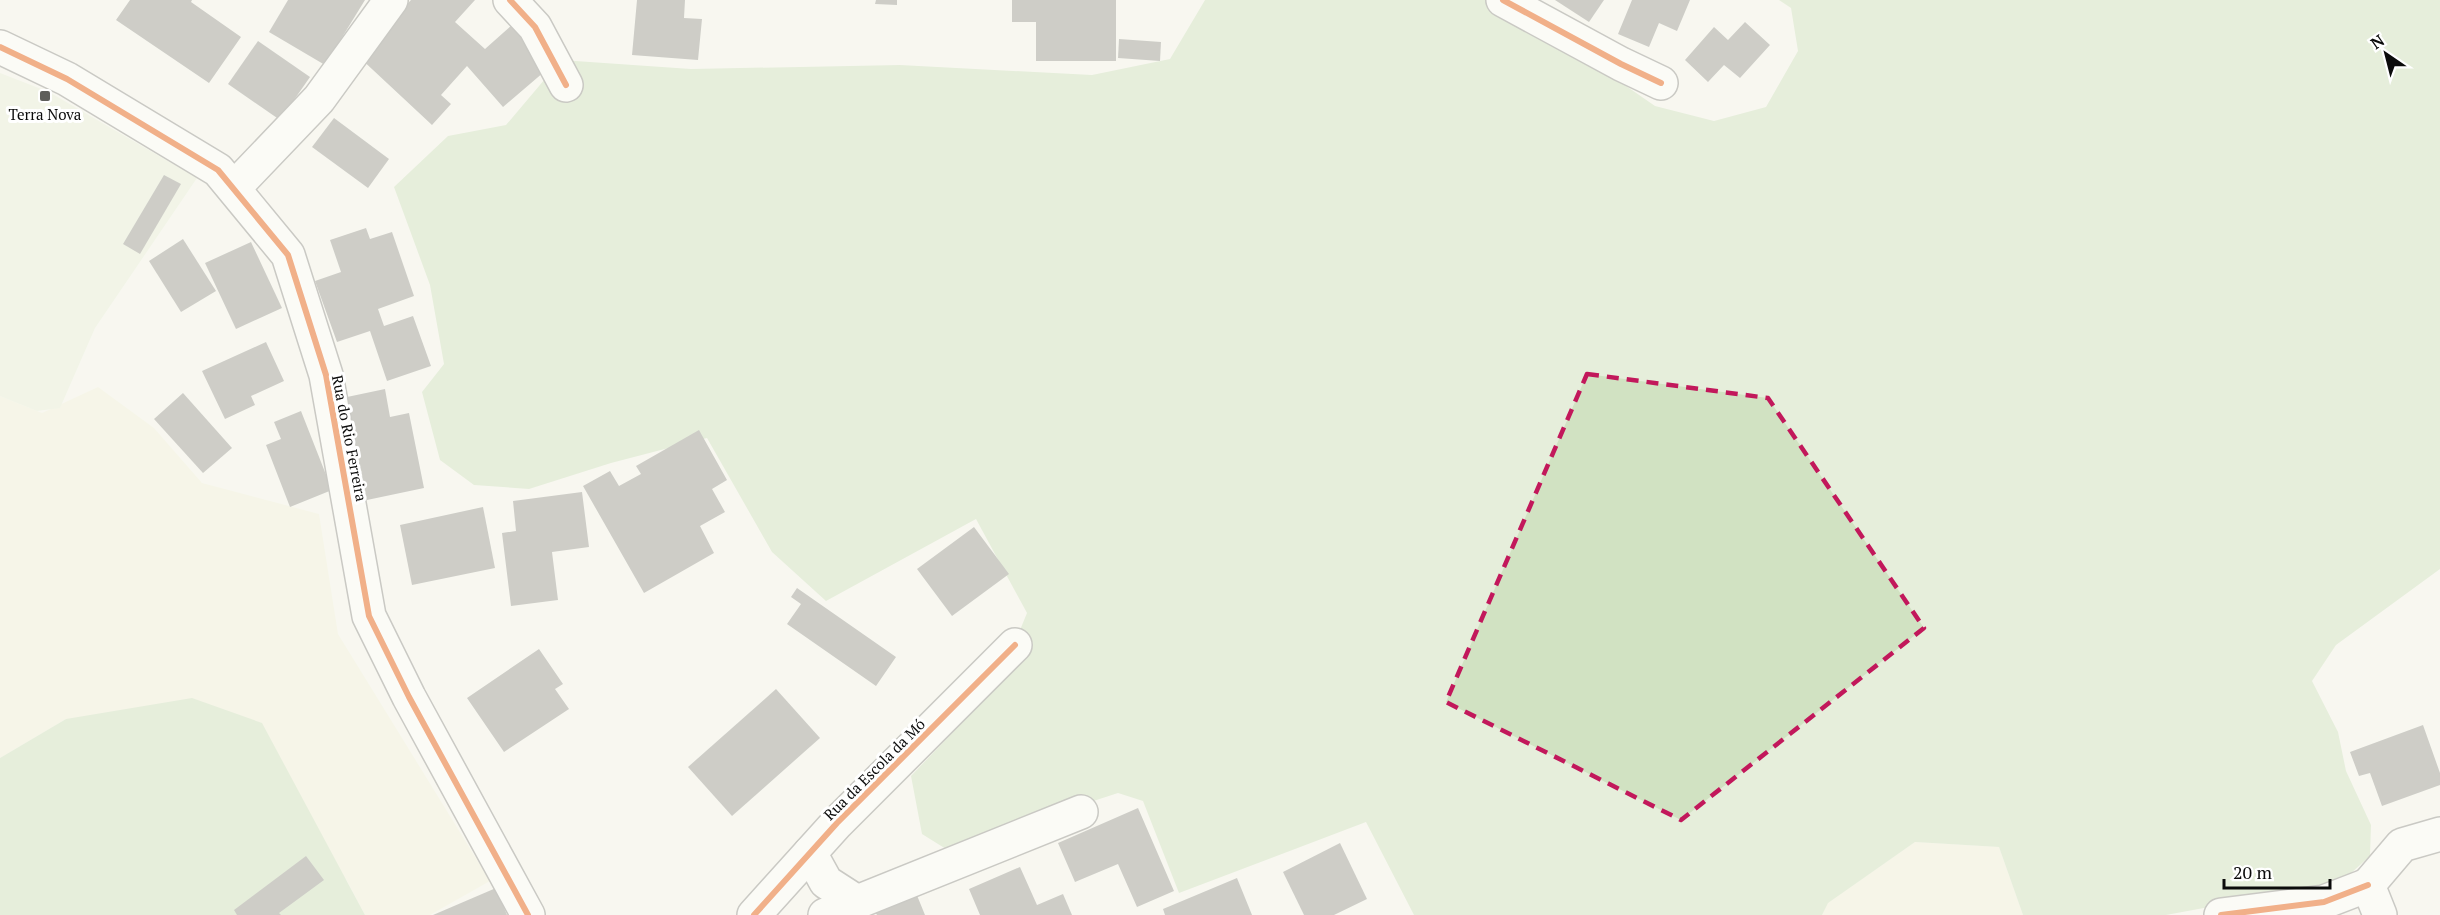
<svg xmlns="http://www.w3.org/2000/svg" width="2440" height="915" font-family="'PT Serif',serif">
  <rect width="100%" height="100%" fill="#f8f7f0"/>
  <g fill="#f3f2de">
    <path d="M 98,387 L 154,428 L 202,483 L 319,514 L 338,634 L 490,881 L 430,915 L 365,915 L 346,879 L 66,719 L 0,758 L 0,396 L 42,413 Z"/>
    <path d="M 1915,842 L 1999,847 L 2023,915 L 1822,915 L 1827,903 Z"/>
  </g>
  <g fill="#d1e2c2">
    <path d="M 1205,0 L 1486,0 L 1535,23 L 1655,106 L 1714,121 L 1766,107 L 1798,51 L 1791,8 L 1779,0 L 2440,0 L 2440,569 L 2336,645 L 2312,681 L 2338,732 L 2346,771 L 2371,825 L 2370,856 L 2340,883 L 2166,915 L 2023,915 L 1999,847 L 1915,842 L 1828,903 L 1822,915 L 1414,915 L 1366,822 L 1179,893 L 1143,801 L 1118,793 L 946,849 L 922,834 L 911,776 L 997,686 L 1027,613 L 976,519 L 826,601 L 772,552 L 707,438 L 611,463 L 529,489 L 474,485 L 440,460 L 422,392 L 444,364 L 430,285 L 394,187 L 448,136 L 506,125 L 561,60 L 691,69 L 900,65 L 1092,75 L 1170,59 Z"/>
    <path d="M 192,698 L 262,723 L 365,915 L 0,915 L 0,758 L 66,719 Z"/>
  </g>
  <path fill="#eaf0dc" d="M 0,73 L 49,92 L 197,178 L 95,328 L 60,408 L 37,411 L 0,396 Z"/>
  <g fill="#9b9a96">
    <path d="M 130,0 L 192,0 L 191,2 L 241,37 L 209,83 L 116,20 Z"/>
    <path d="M 288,0 L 365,0 L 325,65 L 269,32 Z"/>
    <path d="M 411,0 L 475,0 L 455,22 L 485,49 L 513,24 L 551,66 L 503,107 L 467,66 L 441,95 L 451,104 L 432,125 L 358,56 Z"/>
    <path d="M 637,0 L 685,0 L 684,18 L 702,19 L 698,60 L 632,55 Z"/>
    <path d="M 876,0 L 897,0 L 897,5 L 875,4 Z"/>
    <path d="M 1012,0 L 1116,0 L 1116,61 L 1036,61 L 1036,22 L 1012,22 Z"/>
    <path d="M 1555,0 L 1604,0 L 1589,22 Z"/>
    <path d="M 1632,0 L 1690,0 L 1677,31 L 1659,23 L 1649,47 L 1618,34 Z"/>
    <path d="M 1745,22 L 1770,45 L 1740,78 L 1724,65 L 1708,82 L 1685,60 L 1714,27 L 1728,40 Z"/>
    <path d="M 1119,39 L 1161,42 L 1160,61 L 1118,58 Z"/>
    <path d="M 258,41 L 310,77 L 280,120 L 228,84 Z"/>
    <path d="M 334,118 L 389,159 L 368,188 L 312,147 Z"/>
    <path d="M 164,175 L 181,184 L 140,254 L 123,244 Z"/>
    <path d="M 366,228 L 370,239 L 392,232 L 414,296 L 378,309 L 384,326 L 413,316 L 431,366 L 387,381 L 370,331 L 337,342 L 315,281 L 341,272 L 330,240 Z"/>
    <path d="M 183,239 L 216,291 L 181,312 L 149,261 Z"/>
    <path d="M 251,242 L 282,308 L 236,329 L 205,263 Z"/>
    <path d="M 266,342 L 284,381 L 251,396 L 255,405 L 225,419 L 202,371 Z"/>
    <path d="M 385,389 L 390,417 L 409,413 L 424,488 L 367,500 L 347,397 Z"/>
    <path d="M 183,393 L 232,448 L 203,473 L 154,419 Z"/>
    <path d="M 301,411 L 332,490 L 290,507 L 266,445 L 281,439 L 274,422 Z"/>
    <path d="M 699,430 L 727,480 L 712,489 L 725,512 L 700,526 L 714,553 L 644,593 L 583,486 L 610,471 L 619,486 L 641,474 L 636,466 Z"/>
    <path d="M 582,492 L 589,547 L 552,552 L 558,600 L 511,606 L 502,533 L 516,531 L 513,501 Z"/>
    <path d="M 483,507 L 495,568 L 412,585 L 400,525 Z"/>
    <path d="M 974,527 L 1009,574 L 952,616 L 917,569 Z"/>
    <path d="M 797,588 L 896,657 L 876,686 L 787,624 L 801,604 L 791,597 Z"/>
    <path d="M 539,649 L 563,684 L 555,689 L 569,709 L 504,752 L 467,698 Z"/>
    <path d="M 776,689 L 820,738 L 732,816 L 688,767 Z"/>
    <path d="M 2423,725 L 2440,773 L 2440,785 L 2382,806 L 2370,773 L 2359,776 L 2350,752 Z"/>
    <path d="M 1138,808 L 1174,891 L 1137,907 L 1118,864 L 1075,882 L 1058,843 Z"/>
    <path d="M 1340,843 L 1367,899 L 1334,915 L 1304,915 L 1283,872 Z"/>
    <path d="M 306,856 L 324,880 L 279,913 L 281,915 L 237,915 L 234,910 Z"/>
    <path d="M 1020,867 L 1037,905 L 1063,894 L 1072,915 L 980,915 L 969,889 Z"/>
    <path d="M 1237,878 L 1252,915 L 1165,915 L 1163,909 Z"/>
    <path d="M 496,888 L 507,915 L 433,915 Z"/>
    <path d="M 916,893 L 925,915 L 877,915 L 875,912 Z"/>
  </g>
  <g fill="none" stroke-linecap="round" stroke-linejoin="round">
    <g stroke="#92918e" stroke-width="36">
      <g id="minor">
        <path d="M 510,0 L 535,27 L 566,85"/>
        <path d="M 1503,0 L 1621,64 L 1661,83"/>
        <path d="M 234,188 L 319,99 L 391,0"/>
        <path d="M 810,853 L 826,882 L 857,902"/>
        <path d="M 754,915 L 837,823 L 1015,645"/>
        <path d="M 825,915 L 1081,812"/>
        <path d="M 2221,915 L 2324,902 L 2368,885"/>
        <path d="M 2380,915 L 2368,885 L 2402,845 L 2440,834"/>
      </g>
    </g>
    <g stroke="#92918e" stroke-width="36">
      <path id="tertiary" d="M 0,47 L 67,79 L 218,170 L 288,255 L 326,375 L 369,616 L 409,697 L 528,915"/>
    </g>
    <use href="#minor" stroke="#fefefd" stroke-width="33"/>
    <use href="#tertiary" stroke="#fefefd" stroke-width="33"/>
    <g stroke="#fff" stroke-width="10">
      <g id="cycleway">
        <path d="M 510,0 L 535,27 L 566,85"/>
        <path d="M 1503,0 L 1621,64 L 1661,83"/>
        <path d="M 0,47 L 67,79 L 218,170 L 288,255 L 326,375 L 369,616 L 409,697 L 528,915"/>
        <path d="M 754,915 L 837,823 L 1015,645"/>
        <path d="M 2221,915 L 2324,902 L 2368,885"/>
      </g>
    </g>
    <use href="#cycleway" stroke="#e8590c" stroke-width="6"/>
  </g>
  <path d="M0 0H2440V915H0ZM 1587,374 L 1768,398 L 1924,628 L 1681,820 L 1446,702 Z" fill="#f8f7f0" fill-opacity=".55" fill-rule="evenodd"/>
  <path fill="none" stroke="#c2185b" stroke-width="4.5" stroke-dasharray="12 8" stroke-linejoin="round" d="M 1587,374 L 1768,398 L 1924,628 L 1681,820 L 1446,702 Z"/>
  <rect fill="#5e5e5b" stroke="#fff" stroke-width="2" x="39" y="90" width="12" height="12" rx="3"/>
  <g text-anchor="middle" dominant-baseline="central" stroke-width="6" stroke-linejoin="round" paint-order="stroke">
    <g font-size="15" fill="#0b0b0b" stroke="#fff">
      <text x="45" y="114">Terra Nova</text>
    </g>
    <g font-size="15" fill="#0b0b0b" stroke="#fff">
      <text transform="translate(350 438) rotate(79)">Rua do Rio Ferreira</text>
      <text transform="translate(874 769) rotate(-45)">Rua da Escola da Mó</text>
    </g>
  </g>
  <g transform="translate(2386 54) rotate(325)" stroke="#ffffff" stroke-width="4.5" paint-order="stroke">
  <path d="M0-4.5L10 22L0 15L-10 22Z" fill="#0b0b0b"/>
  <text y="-9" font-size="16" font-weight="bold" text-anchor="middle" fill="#0b0b0b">N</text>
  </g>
  <path d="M2224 879v9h106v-9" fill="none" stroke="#0b0b0b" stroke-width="3"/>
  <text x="2233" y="879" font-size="18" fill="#0b0b0b" stroke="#ffffff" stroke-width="4.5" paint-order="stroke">20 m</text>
</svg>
